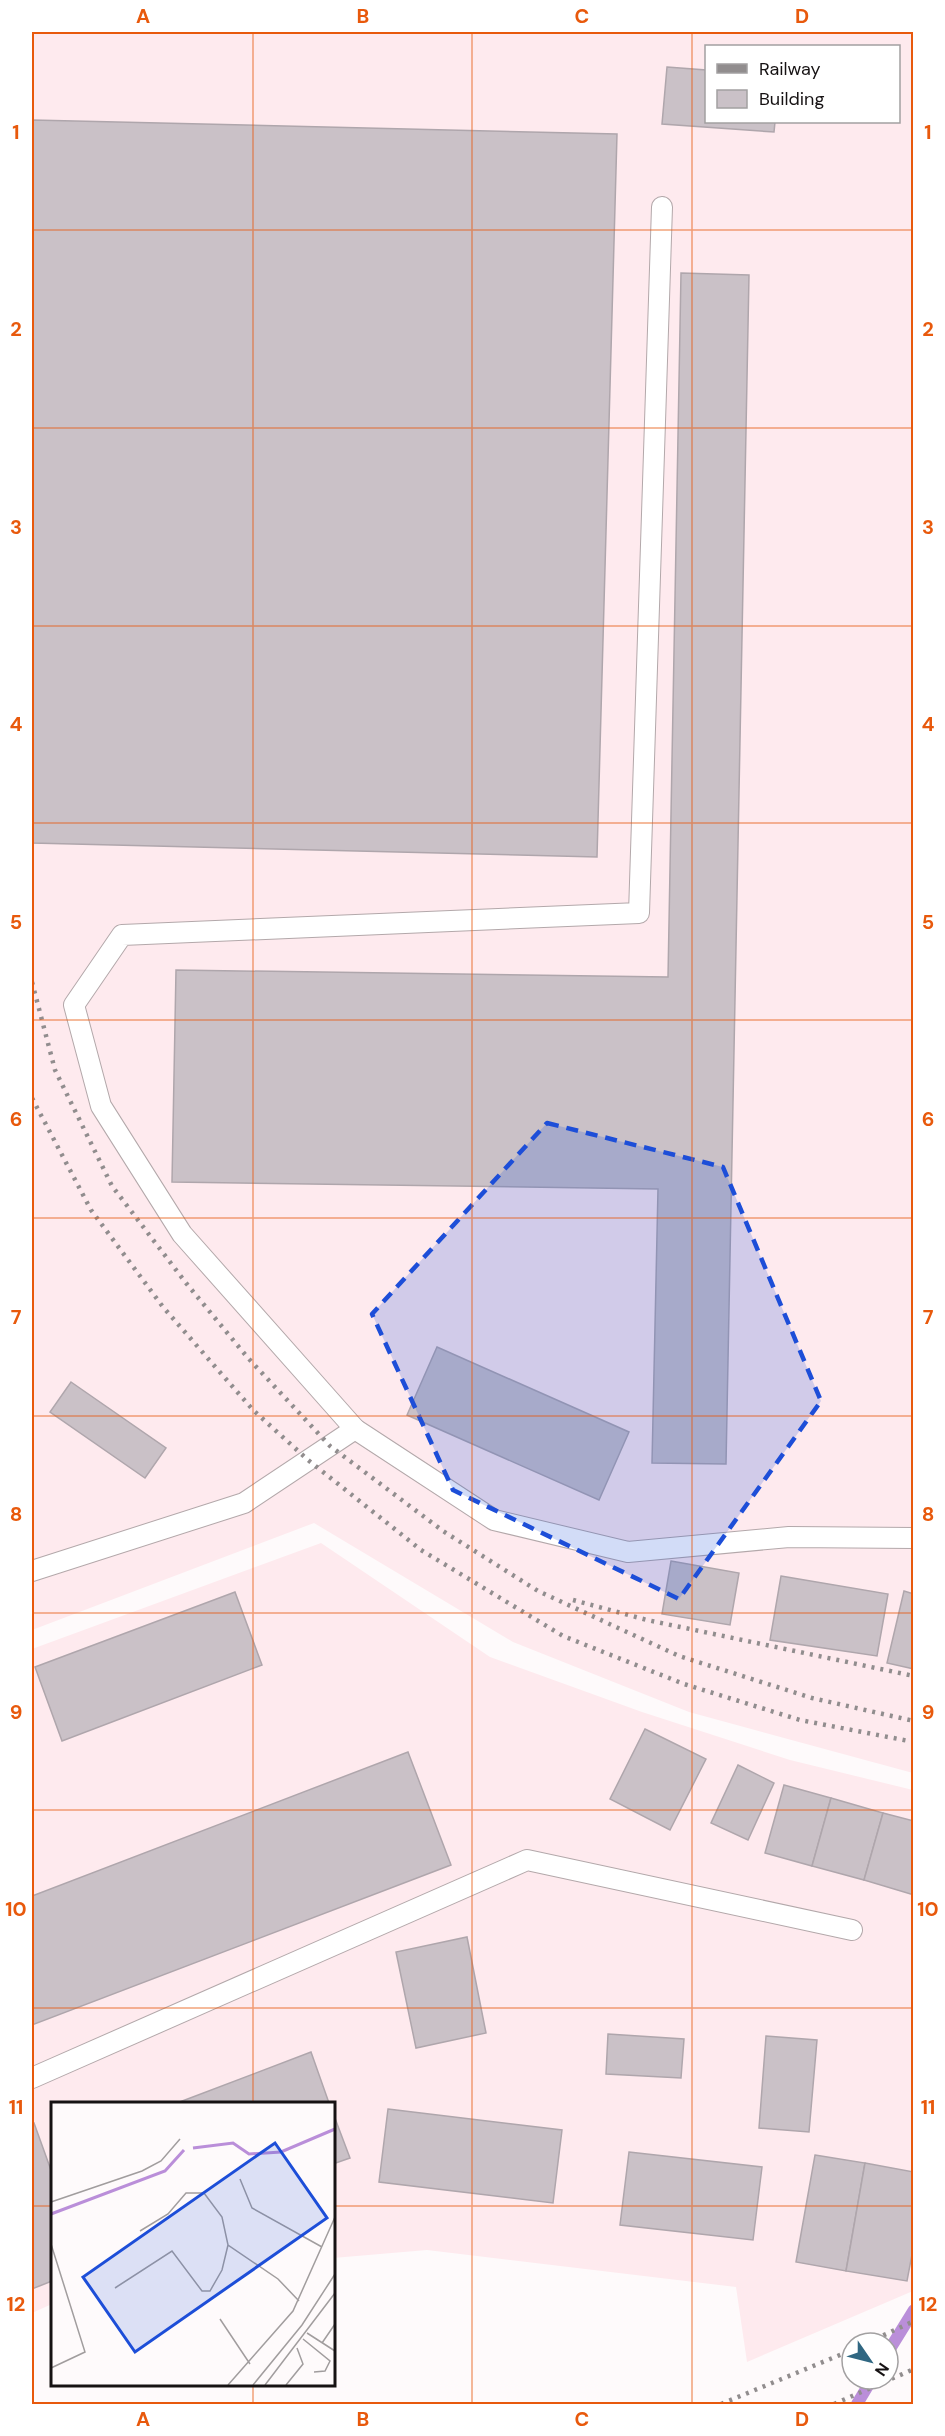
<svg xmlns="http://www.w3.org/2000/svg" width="945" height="2436" font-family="'DM Sans',sans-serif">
  <rect width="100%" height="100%" fill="#fefafb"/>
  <g fill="#feeaee" fill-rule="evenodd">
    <path d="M 32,32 L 913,32 L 913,1773 L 689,1712 L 513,1642 L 314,1523 L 32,1630 ZM 706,46 L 898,46 L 898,122 L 706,122 Z"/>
    <path d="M 321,1543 L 490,1657 L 642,1712 L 790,1760 L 913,1790 L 913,2291 L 747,2362 L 736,2287 L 427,2250 L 333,2258 L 333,2103 L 52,2103 L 52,2304 L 32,2313 L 32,1649 Z"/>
  </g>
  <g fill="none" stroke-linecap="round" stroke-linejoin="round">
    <g stroke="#ba8ed9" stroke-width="12">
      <path d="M 888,2352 L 914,2310"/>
      <path d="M 857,2404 L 872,2379"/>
    </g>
  </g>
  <g fill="#cac1c7" stroke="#afa6ac" stroke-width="1.5">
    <path d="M 667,67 L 706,70 L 706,122 L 775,122 L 774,132 L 662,124 Z"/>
    <path d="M 32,120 L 617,134 L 597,857 L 32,843 Z"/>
    <path d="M 681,273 L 749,275 L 726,1464 L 652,1463 L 658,1189 L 172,1182 L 176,970 L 668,977 Z"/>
    <path d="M 437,1347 L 629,1432 L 599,1500 L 407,1415 Z"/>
    <path d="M 71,1382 L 166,1448 L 145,1478 L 50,1412 Z"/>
    <path d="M 671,1561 L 739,1573 L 730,1625 L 662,1614 Z"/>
    <path d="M 781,1576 L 888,1594 L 877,1656 L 770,1640 Z"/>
    <path d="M 904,1591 L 914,1594 L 914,1669 L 887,1663 Z"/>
    <path d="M 235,1592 L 262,1665 L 62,1741 L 35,1667 Z"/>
    <path d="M 645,1729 L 706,1759 L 670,1830 L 610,1799 Z"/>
    <path d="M 408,1752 L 451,1865 L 32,2025 L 32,1896 Z"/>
    <path d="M 738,1765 L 774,1783 L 748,1840 L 711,1823 Z"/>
    <path d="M 784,1785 L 831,1798 L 812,1866 L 765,1853 Z"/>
    <path d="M 831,1798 L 883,1813 L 864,1880 L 812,1866 Z"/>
    <path d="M 883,1813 L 914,1821 L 914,1895 L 864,1880 Z"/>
    <path d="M 467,1937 L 486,2033 L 416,2048 L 396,1952 Z"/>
    <path d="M 608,2034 L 684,2039 L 681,2078 L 606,2074 Z"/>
    <path d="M 766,2036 L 817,2040 L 809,2132 L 759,2128 Z"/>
    <path d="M 311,2052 L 329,2103 L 177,2103 Z"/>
    <path d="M 388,2109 L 562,2130 L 553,2203 L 379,2182 Z"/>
    <path d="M 333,2113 L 350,2158 L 333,2164 Z"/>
    <path d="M 34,2123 L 52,2173 L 52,2281 L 32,2289 L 32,2124 Z"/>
    <path d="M 629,2152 L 762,2167 L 753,2240 L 620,2225 Z"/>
    <path d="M 815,2155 L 865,2163 L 846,2271 L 796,2262 Z"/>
    <path d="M 865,2163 L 914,2172 L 914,2244 L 907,2281 L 846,2271 Z"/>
  </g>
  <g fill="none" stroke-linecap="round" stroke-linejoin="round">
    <g stroke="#b3a8aa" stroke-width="22">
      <g id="service">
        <path d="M 355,1429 L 182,1234 L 101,1106 L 74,1005 L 122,935 L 639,913 L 662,207"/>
        <path d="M 32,1571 L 244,1503 L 355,1429 L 494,1520 L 628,1552 L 789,1537 L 914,1538"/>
        <path d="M 32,2078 L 527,1860 L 852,1930"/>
      </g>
    </g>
    <use href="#service" stroke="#fff" stroke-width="20"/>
    <g stroke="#918d8e" stroke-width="4.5" stroke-dasharray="3 6" stroke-linecap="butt">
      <path d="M 32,982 L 55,1070 L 112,1186 L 186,1283 L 248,1358 L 330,1446 L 443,1531 L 538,1591 L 679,1656 L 812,1698 L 914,1721"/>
      <path d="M 32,1098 L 91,1210 L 163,1307 L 253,1410 L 308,1460 L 421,1550 L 563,1636 L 684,1684 L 800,1720 L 914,1742"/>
      <path d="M 573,1600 L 647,1620 L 914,1676"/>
      <path d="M 867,2343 L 914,2321"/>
      <path d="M 721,2404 L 852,2350"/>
      <path d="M 834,2404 L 914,2369"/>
    </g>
  </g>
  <path fill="#1d4ed8" fill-opacity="0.2" stroke="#1d4ed8" stroke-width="4.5" stroke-dasharray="12 8" stroke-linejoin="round" d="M 547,1123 L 723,1167 L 821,1401 L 679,1599 L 453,1490 L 372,1314 Z"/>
  <path fill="none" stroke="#e8590c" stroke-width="1.5" stroke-opacity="0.55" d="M 253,32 L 253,2103M 472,32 L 472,2404M 692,32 L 692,2404M 32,230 L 914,230M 32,428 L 914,428M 32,626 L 914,626M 32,823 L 914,823M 32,1020 L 914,1020M 32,1218 L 914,1218M 32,1416 L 914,1416M 32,1613 L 914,1613M 32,1810 L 914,1810M 32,2008 L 914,2008M 32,2206 L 52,2206M 333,2206 L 914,2206M 253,2384 L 253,2404"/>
  <g transform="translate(51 2102)">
    <rect width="284" height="284" fill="#fefafb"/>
    <path fill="none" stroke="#ba8ed9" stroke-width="3" d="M 142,46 L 182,41 L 198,52 L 230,50 L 284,27M 0,112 L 114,69 L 133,48"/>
    <path fill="none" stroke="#a19d9e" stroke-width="1.5" d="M 189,77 L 201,106 L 271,145M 0,100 L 91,69 L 110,59 L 129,37M 89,129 L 117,112 L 135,91 L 153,91 L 171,115 L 177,143 L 227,177 L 248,199M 0,142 L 34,250 L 0,266M 64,186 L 121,149 L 151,189 L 159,189 L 171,168 L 177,143M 169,217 L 199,262M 256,231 L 284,249M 252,237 L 279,259 L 274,269 L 263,270M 271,241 L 284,222M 177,283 L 242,209 L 284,115M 202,283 L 251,223 L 284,172M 214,283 L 284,191M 235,283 L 252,262 L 246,246"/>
    <path fill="#1d4ed8" fill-opacity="0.15" stroke="#1d4ed8" stroke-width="3" d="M 224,41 L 276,116 L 84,250 L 32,175 Z"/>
    <rect width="284" height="284" fill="none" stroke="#161213" stroke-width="3"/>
  </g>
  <rect width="945" height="2436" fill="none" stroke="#ffffff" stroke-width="66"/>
  <rect x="705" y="45" width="195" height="78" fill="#ffffff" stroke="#a2a0a1" stroke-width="1.5"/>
  <rect x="717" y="64" width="30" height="9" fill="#918d8e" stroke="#a2a0a1" stroke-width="1.5"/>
  <text x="759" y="75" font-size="18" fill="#161213">Railway</text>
  <rect x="717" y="90" width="30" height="18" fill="#cac1c7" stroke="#a2a0a1" stroke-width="1.5"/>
  <text x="759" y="105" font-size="18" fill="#161213">Building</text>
  <g transform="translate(870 2361) rotate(125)"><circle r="28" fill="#ffffff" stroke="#a2a0a1" stroke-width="1.5"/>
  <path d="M0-4.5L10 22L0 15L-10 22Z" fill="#306782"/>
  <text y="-9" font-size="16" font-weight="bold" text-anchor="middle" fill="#161213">N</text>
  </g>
  <rect x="33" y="33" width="879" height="2370" fill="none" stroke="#e8590c" stroke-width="2"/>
  <g font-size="20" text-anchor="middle" font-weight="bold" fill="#e8590c">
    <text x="143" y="23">A</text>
    <text x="363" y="23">B</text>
    <text x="582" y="23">C</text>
    <text x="802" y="23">D</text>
    <text x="16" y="139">1</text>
    <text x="928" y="139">1</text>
    <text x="16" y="336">2</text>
    <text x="928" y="336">2</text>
    <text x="16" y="534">3</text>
    <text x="928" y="534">3</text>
    <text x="16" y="731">4</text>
    <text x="928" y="731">4</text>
    <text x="16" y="929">5</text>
    <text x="928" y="929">5</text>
    <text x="16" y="1126">6</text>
    <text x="928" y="1126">6</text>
    <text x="16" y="1324">7</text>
    <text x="928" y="1324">7</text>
    <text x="16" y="1521">8</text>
    <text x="928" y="1521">8</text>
    <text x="16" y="1719">9</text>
    <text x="928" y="1719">9</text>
    <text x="16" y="1916">10</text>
    <text x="928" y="1916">10</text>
    <text x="16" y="2114">11</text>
    <text x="928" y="2114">11</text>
    <text x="16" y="2311">12</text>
    <text x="928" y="2311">12</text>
    <text x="143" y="2426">A</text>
    <text x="363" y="2426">B</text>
    <text x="582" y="2426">C</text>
    <text x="802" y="2426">D</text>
  </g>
</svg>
